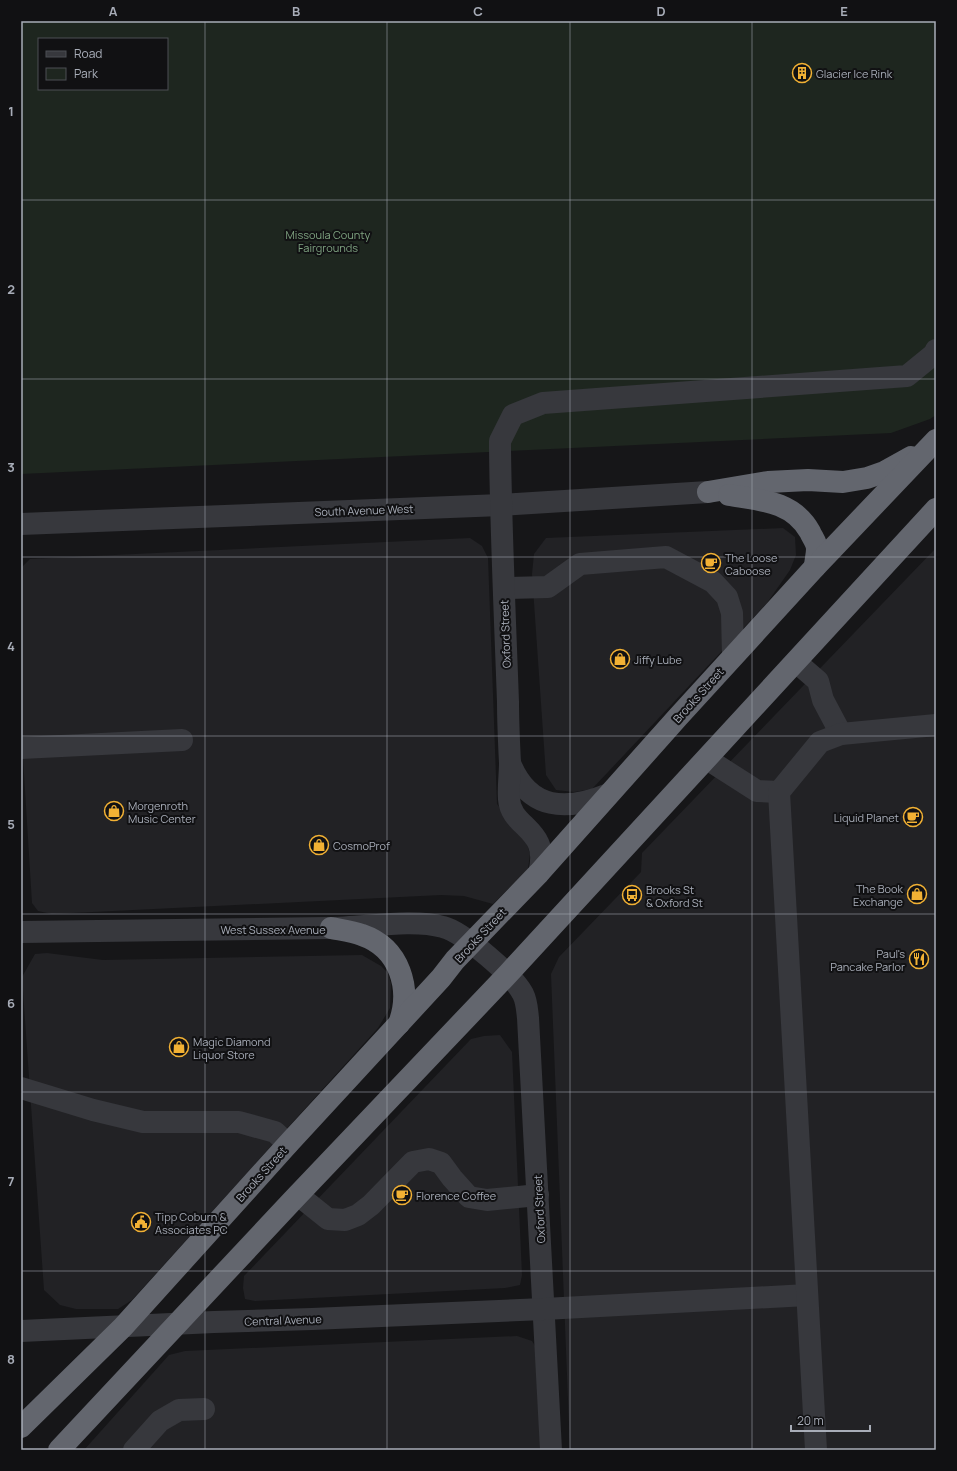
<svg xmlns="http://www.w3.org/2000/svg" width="957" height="1471" font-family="Manrope,sans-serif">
  <rect width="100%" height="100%" fill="#161618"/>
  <g fill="#222225">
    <path d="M 783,528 L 795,537 L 796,555 L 790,570 L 767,603 L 592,789 L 574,792 L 556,790 L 546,775 L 532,574 L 534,554 L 546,538 Z"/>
    <path d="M 470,538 L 482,546 L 488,558 L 497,804 L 526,841 L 530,854 L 528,869 L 493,904 L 464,896 L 441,895 L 52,914 L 38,911 L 32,903 L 21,725 L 21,568 L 30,559 Z"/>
    <path d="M 936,548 L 936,1450 L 570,1450 L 551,974 L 559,957 L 641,872 L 642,853 Z"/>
    <path d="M 47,953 L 103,960 L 362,955 L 381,966 L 388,973 L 391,984 L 390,1008 L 378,1028 L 132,1300 L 118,1309 L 76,1309 L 60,1305 L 44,1290 L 22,977 L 35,954 Z"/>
    <path d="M 500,1035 L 512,1052 L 522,1275 L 520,1285 L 505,1288 L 255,1301 L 245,1299 L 243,1288 L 244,1276 L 471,1039 L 484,1036 Z"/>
    <path d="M 517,1336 L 532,1341 L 537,1349 L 543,1450 L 84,1450 L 169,1355 L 185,1351 Z"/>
  </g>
  <path fill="#1e261f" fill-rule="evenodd" d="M 21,21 L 936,21 L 936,415 L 930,419 L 891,433 L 21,474 ZM 39,39 L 167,39 L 167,89 L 39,89 Z"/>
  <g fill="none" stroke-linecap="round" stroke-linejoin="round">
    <g stroke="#37383d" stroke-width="22">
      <path d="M 21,524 L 501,505 L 708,492"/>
      <path d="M 504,588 L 548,587 L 580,564 L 666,557 L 713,582 L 727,597 L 732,613 L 733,656"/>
      <path d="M 796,662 L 818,681 L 823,700 L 841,734"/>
      <path d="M 21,748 L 182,740"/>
      <path d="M 707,759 L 757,791 L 779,792"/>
      <path d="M 510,763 C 529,811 567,811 609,794"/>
      <path d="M 539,873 C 551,828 511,829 509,799 C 508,787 510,775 510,763 C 509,743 508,723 508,702 C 505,618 501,533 500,448 L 500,441 L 513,415 L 543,403 L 907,376 L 934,354 L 936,350"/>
      <path d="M 21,932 C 124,930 226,930 329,928 C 364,928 411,918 443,927 C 463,932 514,976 523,994 C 527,1002 527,1010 528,1018 L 551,1450"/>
      <path d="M 21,1088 L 93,1110 L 143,1122 L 239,1122 L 275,1132 L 288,1144"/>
      <path d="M 298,1195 L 328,1219 L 345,1220 L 358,1215 L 371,1205 L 413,1162 L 429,1159 L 441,1163 L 452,1178 L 469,1197 L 487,1200 L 538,1195"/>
      <path d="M 21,1331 L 214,1322 L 312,1319 L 544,1309 L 807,1295"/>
      <path d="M 134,1450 L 160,1421 L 179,1410 L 204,1409"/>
      <path d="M 816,1450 L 779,792 L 820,742 L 841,734 L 936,725"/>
    </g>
    <g stroke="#63666e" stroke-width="22">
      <path d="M 708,492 L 768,482 L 808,480 L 843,482 L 867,478 L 884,472 L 911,457"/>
      <path d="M 729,495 C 760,500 793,501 810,532 C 812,537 817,543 817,549 C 817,555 815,561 815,567"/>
      <path d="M 331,928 C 341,930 352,931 362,935 C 400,948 412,989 399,1024"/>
      <path d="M 21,1427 L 123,1327 L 288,1144 L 441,978 L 455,960 L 539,873 L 678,717 L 815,567 L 936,440"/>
      <path d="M 59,1450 L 293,1200 L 508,974 L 936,509"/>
    </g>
  </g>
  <path fill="none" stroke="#a8adb8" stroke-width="1" stroke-opacity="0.55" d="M 205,21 L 205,1450M 387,21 L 387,1450M 570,21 L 570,1450M 752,21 L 752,1450M 21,200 L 936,200M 21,379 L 936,379M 21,557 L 936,557M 21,736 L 936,736M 21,914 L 936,914M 21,1092 L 936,1092M 21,1271 L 936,1271"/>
  <defs>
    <g id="building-ring" transform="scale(1)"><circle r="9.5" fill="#111113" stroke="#f2b134" stroke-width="1.5"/><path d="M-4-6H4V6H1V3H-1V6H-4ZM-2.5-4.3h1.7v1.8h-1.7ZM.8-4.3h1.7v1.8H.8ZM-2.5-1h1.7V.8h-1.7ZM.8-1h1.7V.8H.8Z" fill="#f2b134"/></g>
    <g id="cafe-ring" transform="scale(1)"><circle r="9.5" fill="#111113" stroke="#f2b134" stroke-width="1.5"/><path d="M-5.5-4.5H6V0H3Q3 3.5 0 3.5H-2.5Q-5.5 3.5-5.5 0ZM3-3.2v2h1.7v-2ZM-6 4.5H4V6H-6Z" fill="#f2b134"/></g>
    <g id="shop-ring" transform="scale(1)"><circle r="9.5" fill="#111113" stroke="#f2b134" stroke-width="1.5"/><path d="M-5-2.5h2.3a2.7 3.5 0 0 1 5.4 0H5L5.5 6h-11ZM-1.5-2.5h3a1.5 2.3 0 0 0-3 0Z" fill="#f2b134"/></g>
    <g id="bus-ring" transform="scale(1)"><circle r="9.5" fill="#111113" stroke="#f2b134" stroke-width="1.5"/><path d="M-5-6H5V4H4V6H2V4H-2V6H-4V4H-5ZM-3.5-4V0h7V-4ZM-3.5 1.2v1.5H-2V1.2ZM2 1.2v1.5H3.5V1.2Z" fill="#f2b134"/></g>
    <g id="restaurant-ring" transform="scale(1)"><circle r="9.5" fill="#111113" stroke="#f2b134" stroke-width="1.5"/><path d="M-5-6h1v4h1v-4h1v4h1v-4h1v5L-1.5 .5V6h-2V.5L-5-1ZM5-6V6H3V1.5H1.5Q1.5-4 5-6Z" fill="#f2b134"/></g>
    <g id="civic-ring" transform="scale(1)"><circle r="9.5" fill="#111113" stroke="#f2b134" stroke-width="1.5"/><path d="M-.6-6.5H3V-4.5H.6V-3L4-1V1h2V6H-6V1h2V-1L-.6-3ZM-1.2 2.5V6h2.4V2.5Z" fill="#f2b134"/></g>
  </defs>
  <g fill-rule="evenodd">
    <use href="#building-ring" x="802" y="73"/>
    <use href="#cafe-ring" x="711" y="563"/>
    <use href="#shop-ring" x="620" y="659"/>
    <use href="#shop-ring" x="114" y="811"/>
    <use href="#cafe-ring" x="913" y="817"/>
    <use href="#shop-ring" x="319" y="845"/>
    <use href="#shop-ring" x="917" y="894"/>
    <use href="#bus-ring" x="632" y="895"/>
    <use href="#restaurant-ring" x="919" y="959"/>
    <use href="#shop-ring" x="179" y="1047"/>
    <use href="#cafe-ring" x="402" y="1195"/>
    <use href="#civic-ring" x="141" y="1222"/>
  </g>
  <g text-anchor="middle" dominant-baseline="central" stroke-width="4" stroke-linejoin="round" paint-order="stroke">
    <g font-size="11" fill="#a8adb8" stroke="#111113" text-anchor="start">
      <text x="816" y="73">Glacier Ice Rink</text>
      <text x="725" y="557">The Loose<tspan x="725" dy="13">Caboose</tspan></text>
      <text x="634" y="659">Jiffy Lube</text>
      <text x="128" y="805">Morgenroth<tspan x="128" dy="13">Music Center</tspan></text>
      <text x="899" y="817" text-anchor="end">Liquid Planet</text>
      <text x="333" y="845">CosmoProf</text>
      <text x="903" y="888" text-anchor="end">The Book<tspan x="903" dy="13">Exchange</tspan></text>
      <text x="646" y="889">Brooks St<tspan x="646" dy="13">&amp; Oxford St</tspan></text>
      <text x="905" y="953" text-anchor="end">Paul's<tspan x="905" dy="13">Pancake Parlor</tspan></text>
      <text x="193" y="1041">Magic Diamond<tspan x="193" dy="13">Liquor Store</tspan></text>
      <text x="416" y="1195">Florence Coffee</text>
      <text x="155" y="1216">Tipp Coburn &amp;<tspan x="155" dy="13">Associates PC</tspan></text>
    </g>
    <g font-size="11" fill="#7fa381" stroke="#111113">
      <text x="328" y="234">Missoula County<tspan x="328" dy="13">Fairgrounds</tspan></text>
    </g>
    <g font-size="11" fill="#a8adb8" stroke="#111113">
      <text transform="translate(364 510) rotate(-2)">South Avenue West</text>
      <text transform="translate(505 634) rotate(-92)">Oxford Street</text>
      <text transform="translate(698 695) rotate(-48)">Brooks Street</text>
      <text x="273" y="929">West Sussex Avenue</text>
      <text transform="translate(480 935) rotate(-47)">Brooks Street</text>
      <text transform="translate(261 1174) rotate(-48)">Brooks Street</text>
      <text transform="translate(539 1209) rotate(-93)">Oxford Street</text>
      <text transform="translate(283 1320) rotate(-2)">Central Avenue</text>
    </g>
  </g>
  <rect width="957" height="1471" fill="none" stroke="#111113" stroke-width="44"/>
  <rect x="38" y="38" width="130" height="52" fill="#111113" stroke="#4d4f55"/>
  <rect x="46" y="51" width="20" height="6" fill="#37383d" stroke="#4d4f55"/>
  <text x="74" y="58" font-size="12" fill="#a8adb8">Road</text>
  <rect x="46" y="68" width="20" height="12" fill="#1e261f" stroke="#4d4f55"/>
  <text x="74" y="78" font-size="12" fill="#a8adb8">Park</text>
  <path d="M791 1425v6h79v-6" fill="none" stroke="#a8adb8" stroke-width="2"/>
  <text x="797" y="1425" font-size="12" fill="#a8adb8" stroke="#111113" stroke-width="3" paint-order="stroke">20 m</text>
  <rect x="22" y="22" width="913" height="1427" fill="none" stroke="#a8adb8" stroke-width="1.5"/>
  <g font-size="13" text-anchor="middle" font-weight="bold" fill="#a8adb8">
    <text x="113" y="16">A</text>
    <text x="296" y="16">B</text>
    <text x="478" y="16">C</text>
    <text x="661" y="16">D</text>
    <text x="844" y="16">E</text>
    <text x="11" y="116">1</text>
    <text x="11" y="294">2</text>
    <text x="11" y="472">3</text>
    <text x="11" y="651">4</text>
    <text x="11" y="829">5</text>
    <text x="11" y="1008">6</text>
    <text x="11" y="1186">7</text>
    <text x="11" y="1364">8</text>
  </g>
</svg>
